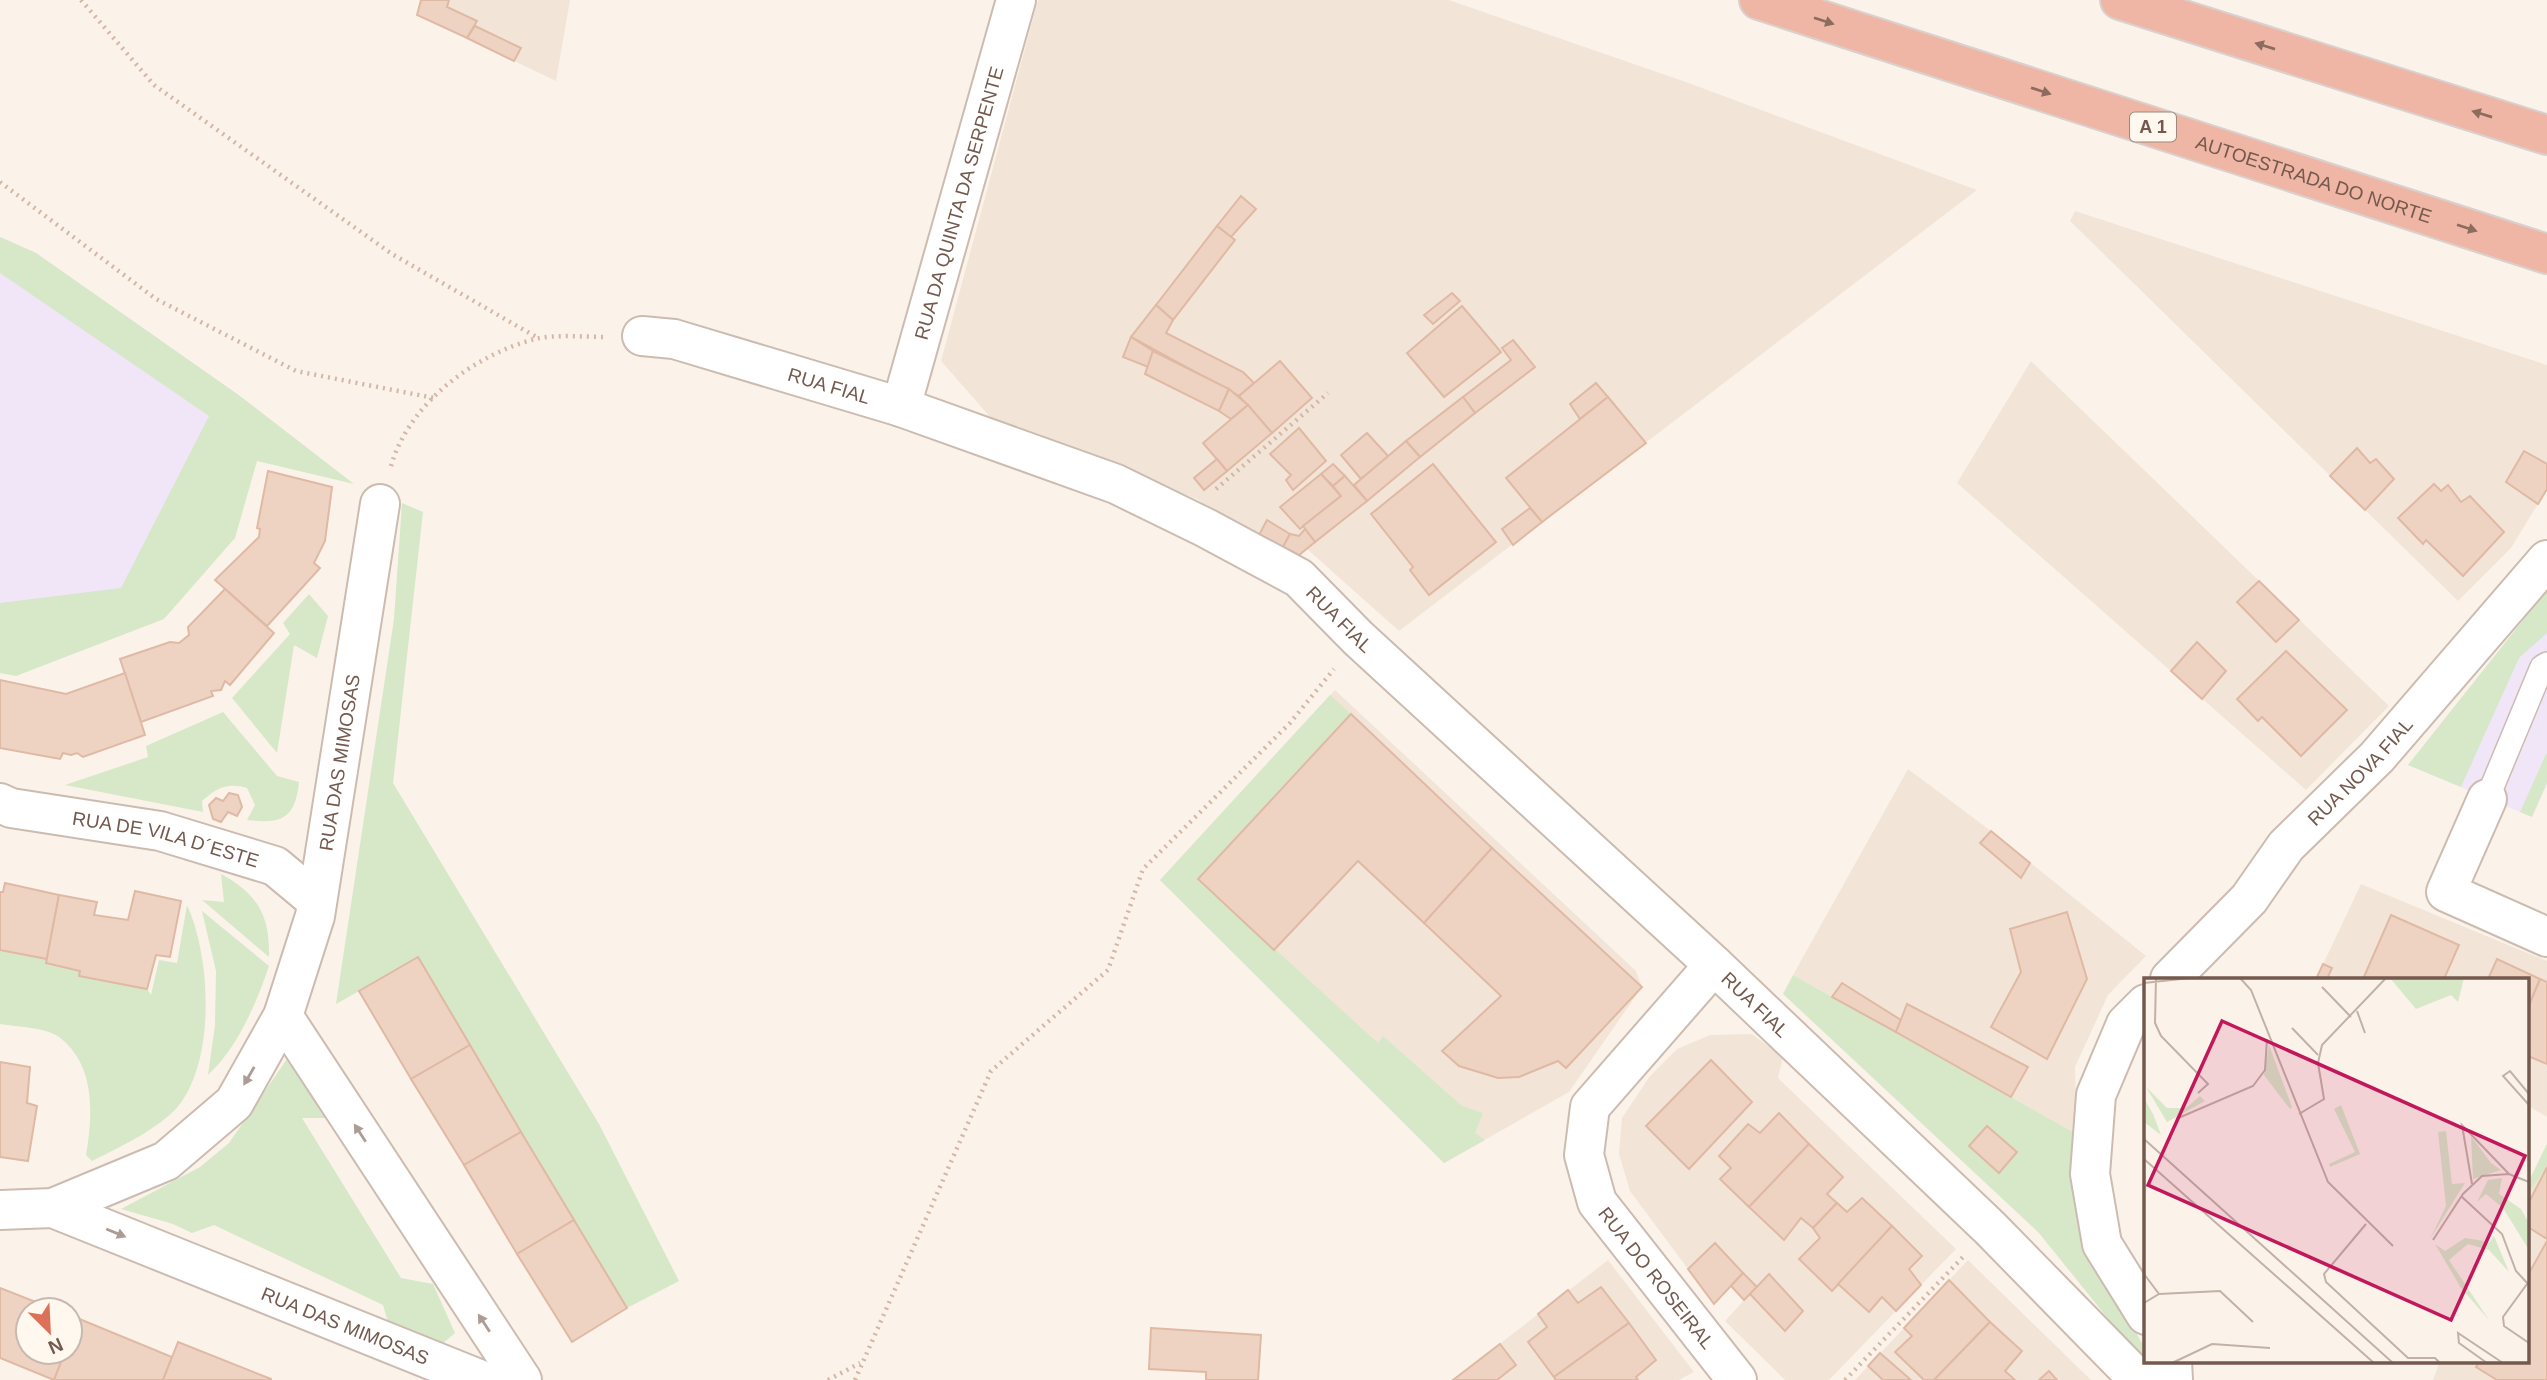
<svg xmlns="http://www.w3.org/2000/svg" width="2547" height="1380" font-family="Arial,sans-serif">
  <rect width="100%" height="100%" fill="#fbf3e9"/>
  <g fill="#f2e5d8">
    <path d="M 421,0 L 570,0 L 556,81 L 418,15 Z"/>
    <path d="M 1038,0 L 1449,0 L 1686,82 L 1977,190 L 1399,631 L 1307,549 L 1299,555 L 1210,509 L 1197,499 L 998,426 L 941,361 Z"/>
    <path d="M 2075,211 L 2547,365 L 2547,489 L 2511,548 L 2458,601 L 2070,221 Z"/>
    <path d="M 2031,361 L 2389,706 L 2306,790 L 1957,483 Z"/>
    <path d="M 1335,690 L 1636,971 L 1642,987 L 1569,1092 L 1444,1163 L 1160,880 Z"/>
    <path d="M 1908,769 L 1991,831 L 2146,956 L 2108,995 L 2075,1067 L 2077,1134 L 1793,975 Z"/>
    <path d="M 2361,884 L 2547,961 L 2547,1117 L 2528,1106 L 2528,979 L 2316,979 Z"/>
    <path d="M 1752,1034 L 1783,1057 L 1778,1078 L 1956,1249 L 1829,1380 L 1785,1380 L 1725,1321 L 1756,1287 L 1743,1273 L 1714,1304 L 1630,1191 L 1619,1154 L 1622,1118 L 1650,1076 L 1677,1049 L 1710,1035 Z"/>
    <path d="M 2547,1144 L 2547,1380 L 2433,1380 L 2440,1361 L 2528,1361 L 2528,1183 Z"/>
    <path d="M 1608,1260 L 1694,1372 L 1679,1380 L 1453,1380 Z"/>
    <path d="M 1968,1260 L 2091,1380 L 1855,1380 Z"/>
  </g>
  <g fill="#f0e6f8">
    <path d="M 0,237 L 36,253 L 240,396 L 154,608 L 0,654 Z"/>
    <path d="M 2547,590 L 2547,783 L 2532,817 L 2408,765 Z"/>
  </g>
  <g fill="#d6e8c8">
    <path d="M 0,237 L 36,253 L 240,396 L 354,484 L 257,461 L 235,538 L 164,619 L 16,676 L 0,673 L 0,603 L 121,588 L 209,416 L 0,273 Z"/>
    <path d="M 402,503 L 423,512 L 393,783 L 599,1124 L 679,1281 L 627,1308 L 418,958 L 336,1004 L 394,619 Z"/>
    <path d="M 2547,590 L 2547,633 L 2519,658 L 2461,787 L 2408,765 Z"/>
    <path d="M 309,594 L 328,616 L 317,658 L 294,645 L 277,753 L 232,698 L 290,634 L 283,623 Z"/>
    <path d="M 1330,695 L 1351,714 L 1198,879 L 1378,1043 L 1383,1036 L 1462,1106 L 1483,1113 L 1475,1133 L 1485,1140 L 1444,1163 L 1160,880 Z"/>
    <path d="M 223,712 L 277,776 L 299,782 C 295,819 282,824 247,820 L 255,805 L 247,788 C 228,782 216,788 202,801 L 203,812 L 65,785 L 148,757 L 146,746 Z"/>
    <path d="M 2547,752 L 2547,783 L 2532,817 L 2520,812 Z"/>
    <path d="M 221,874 C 258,894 270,916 269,957 L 202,900 L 224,902 Z"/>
    <path d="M 187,905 C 210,955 215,1049 184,1098 C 168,1125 120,1147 92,1161 L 86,1155 C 93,1115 96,1065 59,1037 C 45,1027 17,1027 0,1024 L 0,950 L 47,959 L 46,963 L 80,971 L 79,976 L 147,989 L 151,995 L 159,960 L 177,963 Z"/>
    <path d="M 202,911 L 269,966 C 256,1004 238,1047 208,1075 L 215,1025 L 216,971 Z"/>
    <path d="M 1793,975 L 2077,1134 L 2087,1248 L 2146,1350 L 2146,1357 L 2138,1356 L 2039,1233 L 1783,994 Z"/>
    <path d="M 289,1056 L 329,1118 L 302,1118 L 401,1278 L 433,1284 L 455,1333 L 436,1349 L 390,1329 L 383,1305 L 214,1225 L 192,1233 L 173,1224 L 121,1209 L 200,1167 L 229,1143 Z"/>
    <path d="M 2547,1144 L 2547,1166 L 2528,1194 L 2528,1183 Z"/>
  </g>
  <g fill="#eed3c3" stroke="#e0b9a4" stroke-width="2">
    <path d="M 421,0 L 449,0 L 447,7 L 477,21 L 467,38 L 417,15 Z"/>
    <path d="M 475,26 L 521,48 L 514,61 L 467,38 Z"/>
    <path d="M 1241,196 L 1256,209 L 1231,237 L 1217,226 Z"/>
    <path d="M 1217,226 L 1235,240 L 1173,320 L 1156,305 Z"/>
    <path d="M 1452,293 L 1460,301 L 1433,324 L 1424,315 Z"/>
    <path d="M 1156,305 L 1173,320 L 1166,333 L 1243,372 L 1254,383 L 1239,396 L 1131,337 Z"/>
    <path d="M 1462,306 L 1501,352 L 1444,397 L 1407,353 Z"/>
    <path d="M 1131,337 L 1153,351 L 1148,367 L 1123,357 Z"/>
    <path d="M 1513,340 L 1535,367 L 1475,413 L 1463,397 L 1511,360 L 1502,348 Z"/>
    <path d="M 1153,351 L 1229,389 L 1219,411 L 1145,374 Z"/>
    <path d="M 1280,361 L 1312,398 L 1272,433 L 1239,396 Z"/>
    <path d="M 1596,383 L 1608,397 L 1580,419 L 1570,404 Z"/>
    <path d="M 1229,389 L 1248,405 L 1231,419 L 1219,411 Z"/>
    <path d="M 1463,397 L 1475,413 L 1420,457 L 1406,441 Z"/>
    <path d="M 1608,397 L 1646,443 L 1542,522 L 1506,478 Z"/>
    <path d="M 1248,405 L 1272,433 L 1227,471 L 1203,443 Z"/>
    <path d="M 1299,428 L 1326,461 L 1293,490 L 1286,480 L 1291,475 L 1270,454 Z"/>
    <path d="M 1367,433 L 1389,457 L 1361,479 L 1341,455 Z"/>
    <path d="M 1406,441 L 1420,457 L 1367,501 L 1354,485 Z"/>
    <path d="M 2357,448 L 2370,463 L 2376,459 L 2394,479 L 2365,510 L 2330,476 Z"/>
    <path d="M 2524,451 L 2547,464 L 2547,489 L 2538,504 L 2506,482 Z"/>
    <path d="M 1217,459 L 1227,471 L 1204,490 L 1194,478 Z"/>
    <path d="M 1333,464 L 1345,476 L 1333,486 L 1321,474 Z"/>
    <path d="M 1433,464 L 1496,542 L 1429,595 L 1410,570 L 1413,567 L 1371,514 Z"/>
    <path d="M 268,471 L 332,487 L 325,541 L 314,563 L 320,568 L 267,626 L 215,580 L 259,537 L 260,529 L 257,528 Z"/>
    <path d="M 1321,474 L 1341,496 L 1300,529 L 1280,507 Z"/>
    <path d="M 1345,476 L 1367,501 L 1315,542 L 1303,526 L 1341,496 L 1333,486 Z"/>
    <path d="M 2434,484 L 2441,491 L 2448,485 L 2461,502 L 2470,496 L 2504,532 L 2463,576 L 2426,540 L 2423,544 L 2398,518 Z"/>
    <path d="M 1530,508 L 1542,522 L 1513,545 L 1502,529 Z"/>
    <path d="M 1267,520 L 1290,534 L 1283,547 L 1259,535 Z"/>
    <path d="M 1305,529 L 1315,542 L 1299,555 L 1283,547 L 1290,534 L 1299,536 Z"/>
    <path d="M 2259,581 L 2299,620 L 2276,642 L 2237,602 Z"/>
    <path d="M 225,589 L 274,633 L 230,685 L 225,681 L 221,690 L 211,691 L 213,696 L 141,722 L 120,659 L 170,642 L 179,643 L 189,635 L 188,627 Z"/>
    <path d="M 2197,642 L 2226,671 L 2202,699 L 2171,671 Z"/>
    <path d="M 2286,651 L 2347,710 L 2301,756 L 2262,717 L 2258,721 L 2237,699 Z"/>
    <path d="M 125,673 L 145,735 L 83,757 L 77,753 L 71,755 L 63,753 L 60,759 L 0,748 L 0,680 L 66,694 Z"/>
    <path d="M 1351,714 L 1492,848 L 1424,923 L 1358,861 L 1274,950 L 1198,879 Z"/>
    <path d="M 229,793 L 238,795 L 242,807 L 237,816 L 228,812 L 221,822 L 213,819 L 209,805 L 216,798 L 223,801 Z"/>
    <path d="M 1991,831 L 2030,863 L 2021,878 L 1980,843 Z"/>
    <path d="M 1492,848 L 1642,987 L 1566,1068 L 1558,1061 L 1519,1077 L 1498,1078 L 1459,1066 L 1442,1051 L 1501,996 L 1424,923 Z"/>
    <path d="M 5,883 L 59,895 L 47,959 L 0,950 L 0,892 L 3,892 Z"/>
    <path d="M 135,891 L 181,901 L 170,957 L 156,955 L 147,989 L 79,976 L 80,971 L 46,963 L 59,895 L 97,902 L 94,915 L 128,920 Z"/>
    <path d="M 2067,912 L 2087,979 L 2047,1059 L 1991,1027 L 2021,972 L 2010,929 Z"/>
    <path d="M 2391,915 L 2459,945 L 2444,979 L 2363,979 Z"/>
    <path d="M 418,957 L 470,1045 L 411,1079 L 359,991 Z"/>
    <path d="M 2497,959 L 2540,979 L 2528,1008 L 2528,979 L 2488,979 Z"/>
    <path d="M 2323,964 L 2332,968 L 2327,979 L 2316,979 Z"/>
    <path d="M 2540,979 L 2547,982 L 2547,1064 L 2528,1056 L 2528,1008 Z"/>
    <path d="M 1842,983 L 1901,1020 L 1896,1032 L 1832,997 Z"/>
    <path d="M 1907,1004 L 2028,1067 L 2011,1097 L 1896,1032 Z"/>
    <path d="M 470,1045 L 521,1132 L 464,1165 L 411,1079 Z"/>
    <path d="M 1711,1060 L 1752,1102 L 1689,1169 L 1646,1126 Z"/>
    <path d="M 0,1062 L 30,1067 L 27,1103 L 37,1106 L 28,1161 L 0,1157 Z"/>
    <path d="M 1779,1113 L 1809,1144 L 1749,1207 L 1720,1179 L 1731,1168 L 1719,1156 L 1748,1124 L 1760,1133 Z"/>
    <path d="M 1987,1126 L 2017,1152 L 1999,1173 L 1969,1146 Z"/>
    <path d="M 521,1132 L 574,1220 L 517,1254 L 464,1165 Z"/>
    <path d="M 1809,1144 L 1843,1177 L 1827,1194 L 1837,1203 L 1813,1228 L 1801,1218 L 1784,1240 L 1749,1207 Z"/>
    <path d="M 2547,1167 L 2547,1239 L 2528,1227 L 2528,1204 Z"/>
    <path d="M 1862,1198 L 1892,1226 L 1832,1291 L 1799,1259 L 1820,1238 L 1813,1228 L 1837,1203 L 1847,1212 Z"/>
    <path d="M 574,1220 L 627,1308 L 572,1342 L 517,1254 Z"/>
    <path d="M 1892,1226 L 1922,1256 L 1909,1269 L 1921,1285 L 1896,1311 L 1882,1297 L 1869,1312 L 1838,1284 Z"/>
    <path d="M 2547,1241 L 2547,1380 L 2497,1380 L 2476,1367 L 2480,1361 L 2528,1361 L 2528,1275 Z"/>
    <path d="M 1715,1243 L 1743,1273 L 1714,1304 L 1688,1269 Z"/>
    <path d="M 1743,1273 L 1757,1287 L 1744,1300 L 1731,1286 Z"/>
    <path d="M 1769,1274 L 1803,1311 L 1785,1331 L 1750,1294 Z"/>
    <path d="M 1949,1280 L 1990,1322 L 1934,1380 L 1924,1380 L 1895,1352 L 1912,1336 L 1904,1328 Z"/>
    <path d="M 1601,1287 L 1629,1323 L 1554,1377 L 1528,1342 L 1547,1327 L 1538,1314 L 1568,1290 L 1578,1303 Z"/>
    <path d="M 0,1288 L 56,1310 L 28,1310 L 28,1352 L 65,1352 L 54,1380 L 0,1358 Z"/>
    <path d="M 70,1316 L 77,1318 L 70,1337 Z"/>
    <path d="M 77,1318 L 172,1357 L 163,1380 L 54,1380 L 65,1352 L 70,1352 L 70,1337 Z"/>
    <path d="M 1990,1322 L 2022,1351 L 2005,1371 L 2015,1380 L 1934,1380 Z"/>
    <path d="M 1629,1323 L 1656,1360 L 1636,1377 L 1638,1380 L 1556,1380 L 1554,1377 Z"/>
    <path d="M 1151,1328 L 1261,1335 L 1258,1380 L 1206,1380 L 1206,1372 L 1149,1369 Z"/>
    <path d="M 178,1342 L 271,1379 L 271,1380 L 163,1380 Z"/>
    <path d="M 1500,1344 L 1516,1365 L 1497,1380 L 1453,1380 Z"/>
    <path d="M 1880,1353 L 1911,1380 L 1883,1380 L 1868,1366 Z"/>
    <path d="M 2049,1371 L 2057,1380 L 2039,1380 Z"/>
  </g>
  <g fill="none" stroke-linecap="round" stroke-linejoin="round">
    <g stroke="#ccbbb0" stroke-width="26">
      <path id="service" d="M 2487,799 L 2542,667 L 2547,664"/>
    </g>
    <g stroke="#ccbbb0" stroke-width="42">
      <g id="minor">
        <path id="s1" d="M 642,336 L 674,339 L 901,407 L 1116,484 L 1206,528 L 1299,578 L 1358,638 L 1714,965 L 1990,1228 L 2130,1371 L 2145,1380"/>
        <path id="s2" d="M 901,407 L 1016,0"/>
        <path d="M 2487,799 L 2446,892 L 2547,937"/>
        <path id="s3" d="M 0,803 L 11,808 L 160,831 L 275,866 L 317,901"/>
        <path id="s4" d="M 1714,965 L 1590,1107 L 1584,1155 L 1597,1202 L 1737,1380"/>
        <path id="s5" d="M 2170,979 L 2249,899 L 2286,846 L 2377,757 L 2547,560"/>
        <path d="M 2146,1004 L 2126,1024 L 2096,1095 L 2090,1174 L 2102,1244 L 2146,1315"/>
        <path d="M 283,1016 L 522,1380"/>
        <path id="s6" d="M 53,1208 L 481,1380"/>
        <path id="s7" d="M 0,1210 L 53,1208 L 166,1161 L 234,1103 L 283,1016 L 315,916 L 380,504"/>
        <path d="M 2172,1361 L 2173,1380"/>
      </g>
    </g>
    <g stroke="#d8d1cd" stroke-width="42">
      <g id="motorway">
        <path id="s8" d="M 1759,0 L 2547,254"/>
        <path d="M 2120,0 L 2547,135"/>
      </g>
    </g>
    <g stroke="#d4b6a6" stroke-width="4.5" stroke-dasharray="2 5" stroke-linecap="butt">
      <path d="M 81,0 L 154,85 L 392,254 L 538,338"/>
      <path d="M 0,182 L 156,299 L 296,371 L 434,398"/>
      <path d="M 391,466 C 409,403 474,355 535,339 C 556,334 584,337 606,337"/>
      <path d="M 1216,489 L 1328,393"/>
      <path d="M 828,1380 L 860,1363"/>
      <path d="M 855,1380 L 991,1071 L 1108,970 L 1143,869 L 1290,723 L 1334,669"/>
      <path d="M 1845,1380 L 1963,1257"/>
    </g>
    <use href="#service" stroke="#fff" stroke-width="23"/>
    <use href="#minor" stroke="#fff" stroke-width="38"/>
    <use href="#motorway" stroke="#f0b6a5" stroke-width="38"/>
  </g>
  <defs><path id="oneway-solid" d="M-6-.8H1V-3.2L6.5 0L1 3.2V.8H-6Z" transform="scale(1.75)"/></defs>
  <g fill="#8d6c5f">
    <use href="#oneway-solid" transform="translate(1824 21) rotate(18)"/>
    <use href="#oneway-solid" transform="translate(2265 46) rotate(-163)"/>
    <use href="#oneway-solid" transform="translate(2041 91) rotate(18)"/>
    <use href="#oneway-solid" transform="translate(2482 114) rotate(-163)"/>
    <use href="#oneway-solid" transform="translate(2467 228) rotate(18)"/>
  </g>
  <g fill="#ac9c95">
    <use href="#oneway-solid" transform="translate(249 1076) rotate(120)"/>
    <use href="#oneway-solid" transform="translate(360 1133) rotate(-123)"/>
    <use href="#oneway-solid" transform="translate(116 1233) rotate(22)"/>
    <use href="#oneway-solid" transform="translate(484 1323) rotate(-123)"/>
  </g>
  <g text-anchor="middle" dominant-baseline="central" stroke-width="5" stroke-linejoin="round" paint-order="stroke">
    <rect fill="#fef8ef" stroke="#9d897e" stroke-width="2" x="2130" y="112.5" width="46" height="29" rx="5"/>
    <g font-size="18" font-weight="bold" fill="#745a4e">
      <text x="2153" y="127">A 1</text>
    </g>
    <g font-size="19" fill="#745a4e" stroke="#fef8ef">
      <text stroke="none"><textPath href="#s8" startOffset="583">AUTOESTRADA DO NORTE</textPath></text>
      <text stroke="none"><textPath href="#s2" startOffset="212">RUA DA QUINTA DA SERPENTE</textPath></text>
      <text stroke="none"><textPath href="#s1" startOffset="194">RUA FIAL</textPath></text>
      <text stroke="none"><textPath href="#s1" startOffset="761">RUA FIAL</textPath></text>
      <text stroke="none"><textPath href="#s7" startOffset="625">RUA DAS MIMOSAS</textPath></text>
      <text stroke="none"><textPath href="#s5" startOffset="282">RUA NOVA FIAL</textPath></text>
      <text stroke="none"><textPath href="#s3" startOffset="170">RUA DE VILA D´ESTE</textPath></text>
      <text stroke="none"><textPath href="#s1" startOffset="1328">RUA FIAL</textPath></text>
      <text stroke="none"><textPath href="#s4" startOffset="382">RUA DO ROSEIRAL</textPath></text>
      <text stroke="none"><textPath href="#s6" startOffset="315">RUA DAS MIMOSAS</textPath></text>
    </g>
  </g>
  <g transform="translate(2144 978)">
    <rect width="385" height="385" fill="#fbf3e9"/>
    <path d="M 246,0 L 320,0 L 314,24 L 307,17 L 272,31 ZM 125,67 L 148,129 L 146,131 L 120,97 ZM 2,109 L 23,130 L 42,130 L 56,118 L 61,123 L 23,144 ZM 0,120 L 9,136 L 17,157 L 0,144 ZM 197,127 L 216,176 L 186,189 L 185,186 L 211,174 L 190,131 ZM 302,153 L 308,206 L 321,205 L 286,261 L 302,228 L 294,154 ZM 327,158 L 347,185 L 357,192 L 329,201 ZM 358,200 L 355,216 L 377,231 L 385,245 L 385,272 L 359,230 L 342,216 L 333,224 L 344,202 ZM 350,258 L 365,294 L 345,272 L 324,266 L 305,282 L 345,342 L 317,310 L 291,266 L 301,273 L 321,260 L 346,264 Z" fill="#d6e8c8"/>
    <path fill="none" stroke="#c1b1a6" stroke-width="2" d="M 12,0 L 11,45 L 17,58 L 64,106 L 54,115M 96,0 L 107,12 L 184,204 L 249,268M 0,5 L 46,0M 178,9 L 207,39M 213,33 L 221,55M 148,50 L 174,77M 385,116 L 366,93 L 359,98 L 385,127M 155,136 L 180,121 L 174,85 L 178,67 L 242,0M 32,141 L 109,108 L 121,92 L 123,61M 0,161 L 249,385M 0,181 L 230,385M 328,206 L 318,147 L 365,196M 317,218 L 358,256 L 372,293 L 385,307M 222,246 L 180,296 L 182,304 L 264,380 L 291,380 L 296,385M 289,262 L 319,216 L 338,198 L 365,196 L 385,204M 0,296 L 15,316M 383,306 L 359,339 L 360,348 L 385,365M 0,325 L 15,316 L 76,313 L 109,344M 28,385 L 68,366 L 126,370M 343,385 L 315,365 L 314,355 L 359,385"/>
    <path fill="#c2185b" fill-opacity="0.15" stroke="#c2185b" stroke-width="3.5" d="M 78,43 L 381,178 L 307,342 L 4,207 Z"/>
    <rect width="385" height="385" fill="none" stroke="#745a4e" stroke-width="3.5"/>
  </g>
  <g transform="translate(49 1331) rotate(156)"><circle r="33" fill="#fef8ef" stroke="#c7b9af" stroke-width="2"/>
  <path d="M0-5L12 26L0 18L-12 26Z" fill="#db7158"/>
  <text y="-10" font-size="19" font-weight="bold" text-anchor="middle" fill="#745a4e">N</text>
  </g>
</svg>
